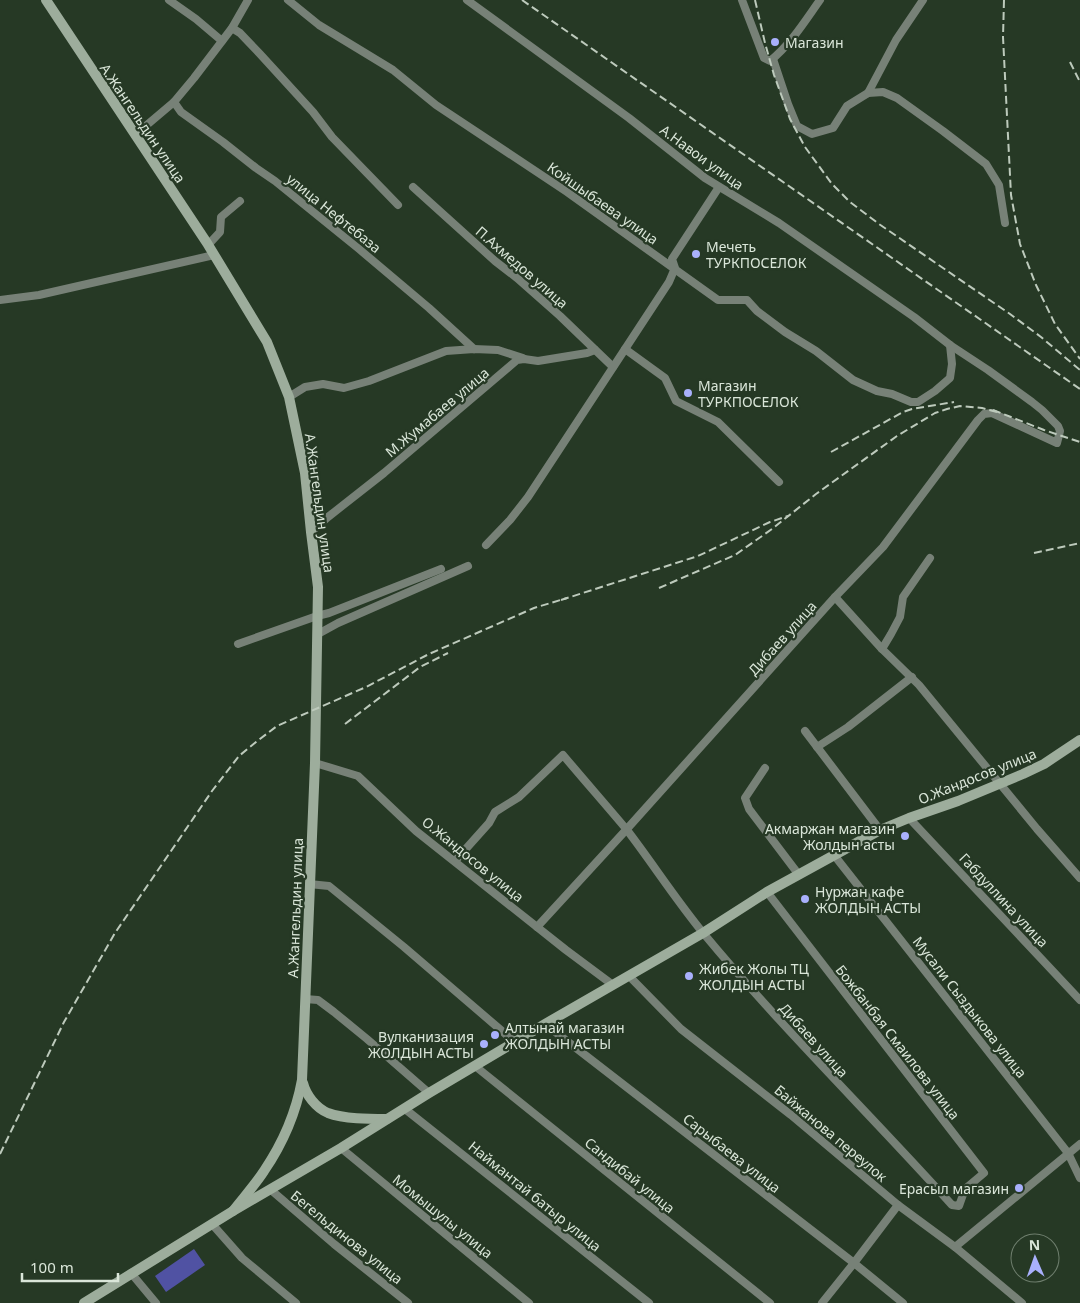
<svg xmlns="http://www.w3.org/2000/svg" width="1080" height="1303" font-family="'Noto Sans',sans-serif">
  <rect width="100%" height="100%" fill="#263925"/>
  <path fill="#5052a3" d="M 194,1249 L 205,1265 L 166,1292 L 155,1276 Z"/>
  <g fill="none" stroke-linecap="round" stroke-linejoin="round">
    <g stroke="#778177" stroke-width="8">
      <path d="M 169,0 L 196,19 L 222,41"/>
      <path d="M 288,0 L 319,25 L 393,70 L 436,105 L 567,192 L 718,300 L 747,300 L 757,311 L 785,332 L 816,351 L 853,380 L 877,391 L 892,394 L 911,402 L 918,402 L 935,391 L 950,378 L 952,364 L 950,345"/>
      <path d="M 467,0 L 629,118 L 705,178 L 779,223 L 914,317 L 950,345 L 988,370 L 1032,402 L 1042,410 L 1058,426 L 1060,431 L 1057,443 L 992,413 L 984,414 L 978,420 L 883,547 L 835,597 L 626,830 L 537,927"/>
      <path d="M 742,0 L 764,58 L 770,61 C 791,44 805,21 820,0"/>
      <path d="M 232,28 L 240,33 L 260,54 L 313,112 L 332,137 L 398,205"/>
      <path d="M 773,59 L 788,104 L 797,126 L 812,134 L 833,128 L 847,106 L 868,93 L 883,92 L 897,98 L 943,131 L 986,164 L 999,185 L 1005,223"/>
      <path d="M 868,93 L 896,40 L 923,0"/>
      <path d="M 174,102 L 181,112 L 223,142 L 256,168 L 275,181 L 359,249 L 429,308 L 474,349"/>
      <path d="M 135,135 L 174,102 L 194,78 L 232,28 L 248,0"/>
      <path d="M 413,187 L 495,261 L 517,278 L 560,316 L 613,367"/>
      <path d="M 208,245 L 220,232 L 221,217 L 240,201"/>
      <path d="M 0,300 L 39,295 L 214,255"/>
      <path d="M 625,349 L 665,378 L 676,401 L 718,422 L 779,482"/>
      <path d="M 289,397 L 305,387 L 323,384 L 344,388 L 369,381 L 446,351 L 474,349 L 498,350 L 523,358"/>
      <path d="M 311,532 L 328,517 L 384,473 L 517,360 L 524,359 L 538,361 L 587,353 L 595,350"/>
      <path d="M 486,545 L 510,520 L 528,497 L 669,282 L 675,268 L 672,259 L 719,187"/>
      <path d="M 835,597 L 882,649 L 919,685 L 1037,829 L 1080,878"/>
      <path d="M 318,634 L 338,623 L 468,566"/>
      <path d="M 238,644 L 317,616 L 329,613 L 441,569"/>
      <path d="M 882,649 L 891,634 L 900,617 L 903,597 L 930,558"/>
      <path d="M 805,731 L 880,830"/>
      <path d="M 817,747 L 848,727 L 912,677"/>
      <path d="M 315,763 L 358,776 L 416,831 L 566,950 L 613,985"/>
      <path d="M 765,768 L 745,798 L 749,809 L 799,875"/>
      <path d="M 909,818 L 1080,1000"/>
      <path d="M 834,855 L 1068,1153 L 1080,1178"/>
      <path d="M 455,861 L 489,823 L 495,812 L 519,797 L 563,755 C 584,780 606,805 627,830 C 653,864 676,900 704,934 C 782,1028 870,1114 952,1205 L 959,1206 L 965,1189 L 984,1173 L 767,892"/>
      <path d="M 309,884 L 329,886 L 404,947 L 516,1043"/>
      <path d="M 629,976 L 681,1029 L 791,1115 L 898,1205 L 955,1247 L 1022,1303"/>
      <path d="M 305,999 L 318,1000 L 334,1012 L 367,1039 L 429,1093"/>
      <path d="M 545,1024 L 854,1263 L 903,1303"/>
      <path d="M 475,1066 L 770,1303"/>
      <path d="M 405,1109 L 649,1303"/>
      <path d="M 341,1148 L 529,1303"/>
      <path d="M 271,1190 L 334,1244 L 408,1303"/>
      <path d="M 212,1224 L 242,1258 L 296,1303"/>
      <path d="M 955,1247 L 1080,1144"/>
      <path d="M 131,1273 L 156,1303"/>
      <path d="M 822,1303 L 854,1263 L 898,1205"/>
    </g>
    <g stroke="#9dad9c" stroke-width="10">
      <path d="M 46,0 L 207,243 L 267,342 L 289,397 L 305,473 L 311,532 L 318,587 L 315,763 L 302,1080 C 296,1113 283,1143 264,1171 C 255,1185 243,1198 233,1211"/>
      <path d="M 303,1083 C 306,1095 316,1108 328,1113 C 344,1119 369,1119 387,1119"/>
      <path d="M 84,1303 L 233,1211 L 341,1148 L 429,1093 L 545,1024 L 703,933 L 767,892 L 880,830 L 909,818 L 958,801 L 1023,774 L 1044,764 L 1080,740"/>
    </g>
    <g stroke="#bdcabc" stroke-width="2" stroke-dasharray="8 4" stroke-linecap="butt">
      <path d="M 522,0 L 1080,389"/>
      <path d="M 755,0 L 765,43 L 774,75 L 790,119 L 805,147 L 832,184 L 850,202 L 879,224 L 1010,314 L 1041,337 L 1080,370"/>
      <path d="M 1004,0 L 1003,37 L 1011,195 L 1020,244 L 1036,285 L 1055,324 L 1080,359"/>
      <path d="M 1070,62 L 1080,82"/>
      <path d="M 993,410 L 1044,430 L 1080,442"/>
      <path d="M 831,452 L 903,412 L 912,409 L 954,402"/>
      <path d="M 1034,553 L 1080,543"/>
      <path d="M 659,588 L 735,555 L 772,529 L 816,494 L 897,436 L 935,413 L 947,409 L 960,406 L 982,408 L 997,412"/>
      <path d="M 561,600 L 698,556 L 770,522 L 788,516"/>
      <path d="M 345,724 L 420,667 L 448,653"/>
      <path d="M 0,1154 L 64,1022 L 115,933 L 212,791 L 239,756 L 256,742 L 277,726 L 366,687 L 429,654 L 534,608 L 567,598"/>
    </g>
  </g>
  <g fill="#a9b0fc" stroke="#263925" stroke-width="2">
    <circle cx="775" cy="42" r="5"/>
    <circle cx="696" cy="254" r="5"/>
    <circle cx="688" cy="393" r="5"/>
    <circle cx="905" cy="836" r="5"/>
    <circle cx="805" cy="899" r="5"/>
    <circle cx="689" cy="976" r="5"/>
    <circle cx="495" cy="1035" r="5"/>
    <circle cx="484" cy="1044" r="5"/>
    <circle cx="1019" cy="1188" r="5"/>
  </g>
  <g text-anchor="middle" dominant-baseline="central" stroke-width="4.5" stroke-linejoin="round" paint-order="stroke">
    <g font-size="14" fill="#dae6d9" stroke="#263925" text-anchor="start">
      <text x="785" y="42">Магазин</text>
      <text x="706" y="246">Мечеть<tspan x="706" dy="16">ТУРКПОСЕЛОК</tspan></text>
      <text x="698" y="385">Магазин<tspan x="698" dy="16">ТУРКПОСЕЛОК</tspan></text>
      <text x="895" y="828" text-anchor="end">Акмаржан магазин<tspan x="895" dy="16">Жолдын асты</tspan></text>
      <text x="815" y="891">Нуржан кафе<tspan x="815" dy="16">ЖОЛДЫН АСТЫ</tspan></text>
      <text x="699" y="968">Жибек Жолы ТЦ<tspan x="699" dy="16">ЖОЛДЫН АСТЫ</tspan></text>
      <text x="505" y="1027">Алтынай магазин<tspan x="505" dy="16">ЖОЛДЫН АСТЫ</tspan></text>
      <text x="474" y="1036" text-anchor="end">Вулканизация<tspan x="474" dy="16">ЖОЛДЫН АСТЫ</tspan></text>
      <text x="1009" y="1188" text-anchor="end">Ерасыл магазин</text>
    </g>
    <g font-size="14" fill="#dae6d9" stroke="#263925">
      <text transform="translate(143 123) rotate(56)">А.Жангельдин улица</text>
      <text transform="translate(702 157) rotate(36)">А.Навои улица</text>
      <text transform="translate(603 203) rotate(35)">Койшыбаева улица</text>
      <text transform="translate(334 213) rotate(39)">улица Нефтебаза</text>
      <text transform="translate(522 267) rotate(41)">П.Ахмедов улица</text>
      <text transform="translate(437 412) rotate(-40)">М.Жумабаев улица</text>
      <text transform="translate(320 503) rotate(82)">А.Жангельдин улица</text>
      <text transform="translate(782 638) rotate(-48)">Дибаев улица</text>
      <text transform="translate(977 776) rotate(-22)">О.Жандосов улица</text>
      <text transform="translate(473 859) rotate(39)">О.Жандосов улица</text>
      <text transform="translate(1004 900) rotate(47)">Габдуллина улица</text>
      <text transform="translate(295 908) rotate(-88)">А.Жангельдин улица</text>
      <text transform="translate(970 1007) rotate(52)">Мусали Сыздыкова улица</text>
      <text transform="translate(814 1040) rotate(48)">Дибаев улица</text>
      <text transform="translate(898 1042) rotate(52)">Божбанбая Смаилова улица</text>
      <text transform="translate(831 1133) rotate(40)">Байжанова переулок</text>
      <text transform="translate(732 1153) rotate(38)">Сарыбаева улица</text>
      <text transform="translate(630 1175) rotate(39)">Сандибай улица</text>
      <text transform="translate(535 1196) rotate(39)">Наймантай батыр улица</text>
      <text transform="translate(443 1216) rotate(39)">Момышулы улица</text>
      <text transform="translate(347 1237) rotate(39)">Бегельдинова улица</text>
    </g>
  </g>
  <g transform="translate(1035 1258) rotate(358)"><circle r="24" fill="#263925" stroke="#6e7e6d"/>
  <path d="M0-4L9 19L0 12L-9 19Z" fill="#a9b0fc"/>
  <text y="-8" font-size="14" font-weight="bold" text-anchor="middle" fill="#dae6d9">N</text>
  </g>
  <path d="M22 1273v8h96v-8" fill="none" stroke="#dae6d9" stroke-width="2.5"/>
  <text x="30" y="1273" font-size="15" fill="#dae6d9" stroke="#263925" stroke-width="4" paint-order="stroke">100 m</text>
</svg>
